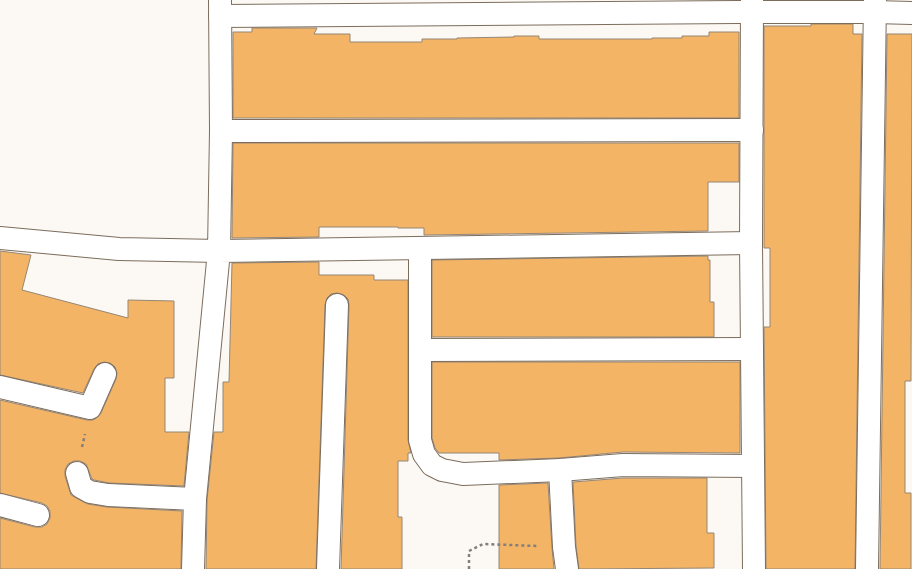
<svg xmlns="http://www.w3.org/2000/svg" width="912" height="569" font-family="'Sofia Sans Condensed',sans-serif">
  <rect width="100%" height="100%" fill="#fcf9f5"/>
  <g fill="#f4b465" stroke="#958675">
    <path d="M 811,24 L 853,24 L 853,34 L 862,34 L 855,569 L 766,569 L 764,327 L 770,327 L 770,248 L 764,248 L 764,26 L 811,26 Z"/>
    <path d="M 252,28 L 317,28 L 314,34 L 350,34 L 350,42 L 422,42 L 422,39 L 457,39 L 457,38 L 514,37 L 514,36 L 539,36 L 539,39 L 652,39 L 652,38 L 682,38 L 682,36 L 709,36 L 709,32 L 739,32 L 739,118 L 233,118 L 233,32 L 252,32 Z"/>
    <path d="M 887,34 L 912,34 L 911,381 L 905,381 L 905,493 L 911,493 L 911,569 L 880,569 Z"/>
    <path d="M 233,143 L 739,143 L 739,182 L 708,182 L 708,231 L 424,235 L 424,228 L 398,228 L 398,227 L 319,227 L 319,237 L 232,238 Z"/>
    <path d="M 0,251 L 31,255 L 22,290 L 128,318 L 128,300 L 174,301 L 174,378 L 165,378 L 165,432 L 189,432 L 184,486 L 109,483 L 94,480 L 92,479 L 86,464 L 80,461 L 74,461 L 68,464 L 65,470 L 65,476 L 71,495 L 88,504 L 107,507 L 182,511 L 181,569 L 0,569 L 0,518 L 35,527 L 42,527 L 47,524 L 50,518 L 50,511 L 47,506 L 42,503 L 0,493 L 0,400 L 87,420 L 93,420 L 98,417 L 101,413 L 116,379 L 117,373 L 115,367 L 110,363 L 104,362 L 98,364 L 94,369 L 83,393 L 0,375 Z"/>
    <path d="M 708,256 L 708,260 L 710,260 L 710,302 L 714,302 L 714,337 L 432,337 L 432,260 Z"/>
    <path d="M 319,262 L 319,275 L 374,275 L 374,280 L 408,280 L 408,440 L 411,453 L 408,453 L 408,461 L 398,461 L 398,517 L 402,517 L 402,569 L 341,569 L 349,305 L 348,299 L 344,295 L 337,293 L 331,294 L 327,298 L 325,305 L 316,569 L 206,569 L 207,500 L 214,432 L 223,432 L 223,382 L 229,382 L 232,263 Z"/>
    <path d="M 432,362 L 740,362 L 740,453 L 623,452 L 559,458 L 499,460 L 499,453 L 439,453 L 435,448 L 432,438 Z"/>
    <path d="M 623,478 L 707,478 L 707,533 L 714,533 L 714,568 L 579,569 L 576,546 L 573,482 Z"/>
    <path d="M 548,483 L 552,548 L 554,569 L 499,569 L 499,485 Z"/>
  </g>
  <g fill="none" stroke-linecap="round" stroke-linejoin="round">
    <g stroke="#7c6d5d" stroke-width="24">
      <g id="minor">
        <path d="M 752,0 L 751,243 L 754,569"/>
        <path d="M 220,16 L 738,12 L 874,12 L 912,13"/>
        <path d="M 221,131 L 752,130"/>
        <path d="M 0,238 L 119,249 L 219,251 L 221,131 L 220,0"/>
        <path d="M 420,248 L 420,440 L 424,454 L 432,465 L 442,470 L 463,474 L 560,470 L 623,465 L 753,466"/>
        <path d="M 420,350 L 752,349"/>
        <path d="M 0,387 L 90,408 L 105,374"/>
        <path d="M 560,470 L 564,547 L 567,569"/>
        <path d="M 77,473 L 81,487 L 90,492 L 108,495 L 195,499"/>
        <path d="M 0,505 L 38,515"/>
        <path d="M 193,569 L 195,499 L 219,251 L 751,243"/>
        <path d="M 328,569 L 337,305"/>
        <path d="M 867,569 L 875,0"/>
      </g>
    </g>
    <g stroke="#847f7b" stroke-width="2.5" stroke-dasharray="3 3" stroke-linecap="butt">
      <path d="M 82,447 L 85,434"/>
      <path d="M 469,569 L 469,551 L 483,544 L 537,546"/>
    </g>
    <use href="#minor" stroke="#fff" stroke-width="22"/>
  </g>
</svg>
